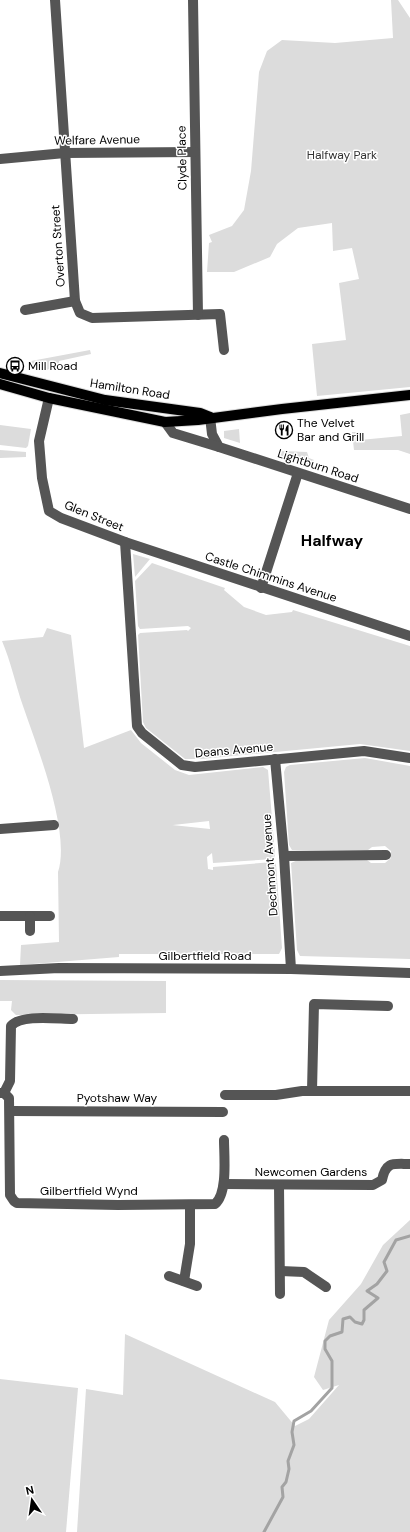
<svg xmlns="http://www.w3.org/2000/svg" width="410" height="1532" font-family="'DM Sans',sans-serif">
  <rect width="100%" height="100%" fill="#fff"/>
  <g fill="#dcdcdc" fill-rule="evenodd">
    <path d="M 391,0 L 398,0 L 410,18 L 410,387 L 317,396 L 312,344 L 346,340 L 339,283 L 359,279 L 352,248 L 333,251 L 332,223 L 298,228 L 277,244 L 270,257 L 234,272 L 207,272 L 209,243 L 212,242 L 209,235 L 232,226 L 244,210 L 251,171 L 259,72 L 267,51 L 282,40 L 335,43 L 393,38 Z"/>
    <path d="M 90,350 L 91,354 L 59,361 L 59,364 L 45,371 L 32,368 L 31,361 Z"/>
    <path d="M 410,413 L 410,454 L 398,450 L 354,450 L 352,432 L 359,432 L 360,440 L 402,436 L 400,415 Z"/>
    <path d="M 0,425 L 31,429 L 28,446 L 26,448 L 0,445 Z"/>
    <path d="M 239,429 L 240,443 L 224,438 L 224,431 Z"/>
    <path d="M 0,450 L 26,452 L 26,457 L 0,458 Z"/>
    <path d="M 281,451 L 307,452 L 309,458 L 314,460 L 312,465 L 279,455 Z"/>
    <path d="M 133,554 L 150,559 L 135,577 Z"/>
    <path d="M 152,563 L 225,588 L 224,590 L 244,607 L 266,615 L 292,612 L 293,610 L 410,646 L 410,751 L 360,744 L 201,759 L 185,759 L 146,728 L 143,722 L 138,635 L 140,633 L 187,630 L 188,631 L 191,628 L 188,626 L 140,629 L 138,626 L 135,581 Z"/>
    <path d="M 47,628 L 71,635 L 84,748 L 131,730 L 141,743 L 175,770 L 189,775 L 263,767 L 268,770 L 275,855 L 274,859 L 213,863 L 212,853 L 207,857 L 208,869 L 213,870 L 213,867 L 273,862 L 276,864 L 282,948 L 279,954 L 119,954 L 119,957 L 20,965 L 21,945 L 59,942 L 58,872 C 71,832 37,747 23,706 C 15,683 11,662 2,641 L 43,637 ZM 209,821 L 210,829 L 172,825 L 173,825 Z"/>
    <path d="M 365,758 L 410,766 L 410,959 L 300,956 L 297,950 L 291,863 L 298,860 L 367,860 L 371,863 L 385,863 L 391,858 L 391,851 L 385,846 L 372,847 L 368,850 L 292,850 L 289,845 L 284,772 L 286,767 L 290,765 Z"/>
    <path d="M 0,980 L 166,981 L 166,1013 L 16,1015 L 11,1010 L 12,1001 L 0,1001 Z"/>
    <path d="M 410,1220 L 410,1532 L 77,1532 L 86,1389 L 123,1395 L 125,1334 L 275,1402 L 295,1426 L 309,1419 L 339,1385 L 323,1390 L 314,1377 L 329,1320 L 361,1284 L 383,1245 Z"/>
    <path d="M 0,1379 L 78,1388 L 66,1532 L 0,1532 Z"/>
  </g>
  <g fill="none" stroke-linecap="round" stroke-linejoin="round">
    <path stroke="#a3a3a3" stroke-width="3" d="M 264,1532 L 283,1497 L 282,1487 L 286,1482 L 289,1469 L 288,1461 L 294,1445 L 292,1432 L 294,1421 L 311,1411 L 332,1388 L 332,1361 L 325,1349 L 325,1341 L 330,1336 L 342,1332 L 343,1319 L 350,1317 L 355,1322 L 362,1324 L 364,1320 L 364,1310 L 378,1298 L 367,1291 L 377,1284 L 387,1271 L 384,1262 L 396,1240 L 410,1236"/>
    <g stroke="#dbdbdb" stroke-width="12">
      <g id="major">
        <path d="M 0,373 L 105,400 L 200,413 L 210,417"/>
        <path d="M 0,384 L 49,398 L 165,422 L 198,420 L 282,409 L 410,395"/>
      </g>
    </g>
    <g stroke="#555" stroke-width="10">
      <path d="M 55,0 L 75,301 L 80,313 L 92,318 L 220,314 L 224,350"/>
      <path d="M 193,0 L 198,315"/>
      <path d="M 0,159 L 65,153 L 195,152"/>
      <path d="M 25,310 L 75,301"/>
      <path d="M 49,398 L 39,441 L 42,478 L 49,511 L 61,518 L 125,542 L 410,636"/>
      <path d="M 210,417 L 212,434 L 219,447 L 410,509"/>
      <path d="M 165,422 L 173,433 L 219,447"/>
      <path d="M 125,542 L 137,726 L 142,733 L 182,765 L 195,767 L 364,751 L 410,758"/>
      <path d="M 261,588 L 298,473"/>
      <path d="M 275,759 L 284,856 L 291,969"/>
      <path d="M 0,829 L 54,825"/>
      <path d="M 284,856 L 386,855"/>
      <path d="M 0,916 L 50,916"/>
      <path d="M 30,931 L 30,916"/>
      <path d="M 0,971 L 59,968 L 291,969 L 410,973"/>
      <path d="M 312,1091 L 314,1004 L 388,1006"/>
      <path d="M 0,1093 L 4,1093 L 9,1098 L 10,1195 L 14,1201 L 17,1203 L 118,1205 L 215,1204 C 228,1193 224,1156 224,1140"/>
      <path d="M 4,1093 L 10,1081 L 11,1026 C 21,1014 57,1019 73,1019"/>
      <path d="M 225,1095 L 276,1095 L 302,1091 L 410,1091"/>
      <path d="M 10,1111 L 223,1112"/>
      <path d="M 224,1184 L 373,1185 L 382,1180 C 386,1161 393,1164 410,1164"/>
      <path d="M 279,1185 L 280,1294"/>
      <path d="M 281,1271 L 304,1272 L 326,1287"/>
      <path d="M 169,1276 L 197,1286"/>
      <path d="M 184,1281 L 190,1244 L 190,1205"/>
    </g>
    <use href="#major" stroke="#000" stroke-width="10"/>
  </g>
  <defs>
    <g id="bus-ring" transform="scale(0.9)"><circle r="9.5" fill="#fff" stroke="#000" stroke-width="1.5"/><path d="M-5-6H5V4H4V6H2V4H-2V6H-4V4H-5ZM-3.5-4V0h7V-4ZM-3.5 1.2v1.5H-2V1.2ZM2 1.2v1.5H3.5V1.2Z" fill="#000"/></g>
    <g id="restaurant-ring" transform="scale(0.9)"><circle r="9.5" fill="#fff" stroke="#000" stroke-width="1.5"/><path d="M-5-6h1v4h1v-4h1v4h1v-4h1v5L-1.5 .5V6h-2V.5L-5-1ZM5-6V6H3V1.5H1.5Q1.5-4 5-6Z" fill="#000"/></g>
  </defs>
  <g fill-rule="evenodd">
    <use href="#bus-ring" x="15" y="366"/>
    <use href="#restaurant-ring" x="284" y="430"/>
  </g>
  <g text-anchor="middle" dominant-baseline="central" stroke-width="3" stroke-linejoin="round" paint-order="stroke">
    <g font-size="12" fill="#000" stroke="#fff">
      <text transform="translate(97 140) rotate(-1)">Welfare Avenue</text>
      <text transform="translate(182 158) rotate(-91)">Clyde Place</text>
      <text transform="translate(58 246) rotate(-94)">Overton Street</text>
      <text transform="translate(130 389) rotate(9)">Hamilton Road</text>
      <text transform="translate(318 466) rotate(18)">Lightburn Road</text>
      <text transform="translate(94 516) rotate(22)">Glen Street</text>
      <text transform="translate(271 577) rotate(18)">Castle Chimmins Avenue</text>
      <text transform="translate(234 750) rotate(-5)">Deans Avenue</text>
      <text transform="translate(270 865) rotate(-94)">Dechmont Avenue</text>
      <text x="205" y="956">Gilbertfield Road</text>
      <text x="117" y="1098">Pyotshaw Way</text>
      <text x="311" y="1172">Newcomen Gardens</text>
      <text x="89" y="1191">Gilbertfield Wynd</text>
    </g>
    <g font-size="12" fill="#333" stroke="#fff">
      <text x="342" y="155">Halfway Park</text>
    </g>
    <g font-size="12" fill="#000" stroke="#fff" text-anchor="start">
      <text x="28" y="366">Mill Road</text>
      <text x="297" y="423">The Velvet<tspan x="297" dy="14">Bar and Grill</tspan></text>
    </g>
    <g font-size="16" font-weight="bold" fill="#000" stroke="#fff">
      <text x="332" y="540">Halfway</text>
    </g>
  </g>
  <g transform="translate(32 1500) rotate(347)" stroke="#ffffff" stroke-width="3" paint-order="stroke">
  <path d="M0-3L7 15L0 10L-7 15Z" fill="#000000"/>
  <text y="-6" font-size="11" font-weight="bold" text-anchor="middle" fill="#000000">N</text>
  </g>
</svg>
